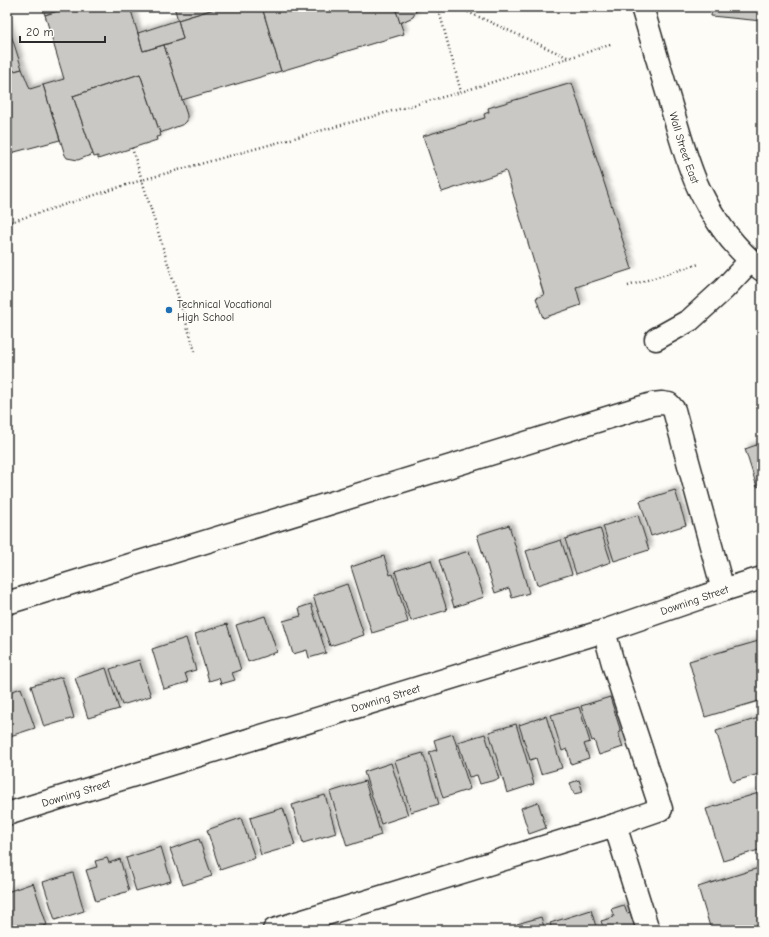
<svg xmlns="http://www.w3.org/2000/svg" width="769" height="937" font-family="'Comic Neue',sans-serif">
  <defs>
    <filter id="shadow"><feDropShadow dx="3.5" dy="-3.5" stdDeviation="2" flood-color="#0004"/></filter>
  </defs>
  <rect width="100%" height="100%" fill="#fdfcf7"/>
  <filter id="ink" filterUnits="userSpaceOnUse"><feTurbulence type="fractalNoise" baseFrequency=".025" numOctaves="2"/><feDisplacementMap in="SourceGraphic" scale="8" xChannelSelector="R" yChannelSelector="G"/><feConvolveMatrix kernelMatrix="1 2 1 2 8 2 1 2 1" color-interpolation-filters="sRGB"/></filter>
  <g filter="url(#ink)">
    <g fill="#c9c8c4" stroke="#2b2b2b" filter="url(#shadow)">
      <path d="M 42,7 L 71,7 L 45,15 Z"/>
      <path d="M 71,7 L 130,7 L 143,51 L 164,45 L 187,115 L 187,121 L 184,124 L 160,133 L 140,74 L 73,96 L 93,154 L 78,160 L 67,158 L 65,155 L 43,85 L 64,79 L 45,15 Z"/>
      <path d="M 174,7 L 221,7 L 178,20 Z"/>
      <path d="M 221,7 L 262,7 L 281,71 L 182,100 L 164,45 L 183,39 L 178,20 Z"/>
      <path d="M 262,7 L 395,7 L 404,34 L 281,71 Z"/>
      <path d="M 395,7 L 418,7 L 413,17 L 400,23 Z"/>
      <path d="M 712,7 L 762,7 L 762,21 L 711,16 Z"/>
      <path d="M 178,20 L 183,39 L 143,51 L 138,33 Z"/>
      <path d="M 7,22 L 22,69 L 7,73 Z"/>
      <path d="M 22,69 L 30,89 L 43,85 L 60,140 L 7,154 L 7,73 Z"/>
      <path d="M 140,74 L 161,136 L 156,137 L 157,140 L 98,159 L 98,156 L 94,157 L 73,96 Z"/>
      <path d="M 572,83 L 632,269 L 576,287 L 581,305 L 543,318 L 536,298 L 544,295 L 506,171 L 442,192 L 423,136 L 485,118 L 484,114 L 489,112 L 488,108 Z"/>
      <path d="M 762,443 L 762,485 L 757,487 L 745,449 Z"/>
      <path d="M 675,490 L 686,525 L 651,536 L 640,501 Z"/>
      <path d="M 638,515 L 649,550 L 614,561 L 603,526 Z"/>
      <path d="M 509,525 L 529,593 L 512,598 L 509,588 L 495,593 L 477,535 Z"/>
      <path d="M 600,528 L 611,562 L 576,574 L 565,539 Z"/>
      <path d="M 561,540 L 572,574 L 537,585 L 526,551 Z"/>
      <path d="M 469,551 L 484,597 L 454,607 L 439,560 Z"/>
      <path d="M 384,556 L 390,575 L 393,574 L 408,622 L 372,633 L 351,567 Z"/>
      <path d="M 431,560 L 447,610 L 411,621 L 395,571 Z"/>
      <path d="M 347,584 L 364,635 L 330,646 L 313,596 Z"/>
      <path d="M 311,604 L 326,653 L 309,658 L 307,650 L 293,654 L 283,621 L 301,616 L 299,608 Z"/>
      <path d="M 265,616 L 277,652 L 248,662 L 236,625 Z"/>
      <path d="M 227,624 L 241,670 L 232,673 L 235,680 L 221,684 L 219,678 L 209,681 L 195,634 Z"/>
      <path d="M 186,638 L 196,670 L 185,673 L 188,682 L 164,689 L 152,649 Z"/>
      <path d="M 762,640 L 762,700 L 705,717 L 689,661 Z"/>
      <path d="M 139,660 L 151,696 L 122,705 L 110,669 Z"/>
      <path d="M 106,668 L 119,709 L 88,718 L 75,678 Z"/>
      <path d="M 62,677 L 74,718 L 44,727 L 31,686 Z"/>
      <path d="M 21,688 L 35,728 L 7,737 L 7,693 Z"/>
      <path d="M 610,697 L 621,732 L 618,733 L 623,747 L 599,755 L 594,740 L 592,741 L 581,706 Z"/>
      <path d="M 579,707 L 590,742 L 584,744 L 589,758 L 571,764 L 567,749 L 562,751 L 551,715 Z"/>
      <path d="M 546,716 L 562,768 L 541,774 L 536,758 L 530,760 L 519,725 Z"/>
      <path d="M 762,717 L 762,773 L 732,782 L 716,731 Z"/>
      <path d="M 516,724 L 534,784 L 507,793 L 489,732 Z"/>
      <path d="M 453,734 L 470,789 L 443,798 L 429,752 L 437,750 L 434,740 Z"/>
      <path d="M 485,734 L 499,779 L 480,784 L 477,775 L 469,777 L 458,742 Z"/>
      <path d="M 423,753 L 439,804 L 411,812 L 395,761 Z"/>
      <path d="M 391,763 L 408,815 L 381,824 L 364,772 Z"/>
      <path d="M 579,780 L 583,792 L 574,794 L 570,783 Z"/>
      <path d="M 365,781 L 381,835 L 347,846 L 330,792 Z"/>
      <path d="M 762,792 L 762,849 L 723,861 L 706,809 Z"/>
      <path d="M 325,795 L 336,833 L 303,843 L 292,805 Z"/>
      <path d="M 538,802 L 546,828 L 529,834 L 521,808 Z"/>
      <path d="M 283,808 L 295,845 L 261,855 L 250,818 Z"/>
      <path d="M 241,818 L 255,858 L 220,870 L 207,830 Z"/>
      <path d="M 199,839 L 212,876 L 183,885 L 170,849 Z"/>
      <path d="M 161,847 L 171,881 L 136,891 L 126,858 Z"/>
      <path d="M 107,858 L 109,863 L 120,859 L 129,891 L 96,901 L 86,870 L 97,867 L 95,861 Z"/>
      <path d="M 762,867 L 762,924 L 744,930 L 711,930 L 698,887 Z"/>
      <path d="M 73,873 L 84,911 L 55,920 L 43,882 Z"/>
      <path d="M 33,883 L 47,925 L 32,930 L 7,930 L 7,892 Z"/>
      <path d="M 624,905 L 627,913 L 630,912 L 636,930 L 604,930 L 601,921 L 614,917 L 611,909 Z"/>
      <path d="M 591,910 L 597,930 L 552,930 L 550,923 Z"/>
      <path d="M 541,917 L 545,930 L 519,930 L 517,924 Z"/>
    </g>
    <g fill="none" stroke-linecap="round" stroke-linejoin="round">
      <g stroke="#2b2b2b" stroke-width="25">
        <g id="minor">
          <path id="s1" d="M 642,7 C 652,41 662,75 672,109 C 680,135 687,164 699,189 C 714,220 735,249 762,270"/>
          <path d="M 656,339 L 690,320 L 724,289 L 750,261"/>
          <path d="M 7,603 L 652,404 L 662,403 L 669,404 L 674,410 L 723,590"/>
          <path d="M 604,631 L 614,667 L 661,809 L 615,825 L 648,930"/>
          <path id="s2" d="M 7,814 L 604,631 L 723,590 L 762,578"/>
          <path d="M 274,930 L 615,825"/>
        </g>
      </g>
      <g stroke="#2b2b2b" stroke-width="2.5" stroke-dasharray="1 3" stroke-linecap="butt">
        <path d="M 438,7 L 461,92"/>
        <path d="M 457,7 L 569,58"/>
        <path d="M 132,148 L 195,351"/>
        <path d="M 7,223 L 142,180 L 461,92 L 613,44"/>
        <path d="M 628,286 L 699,264"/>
      </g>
      <use href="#minor" stroke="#fdfcf7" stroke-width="22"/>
    </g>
  </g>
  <circle fill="#1f6fb2" stroke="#fdfcf7" stroke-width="1.5" cx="169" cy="310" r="4"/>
  <g text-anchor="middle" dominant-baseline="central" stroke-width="3" stroke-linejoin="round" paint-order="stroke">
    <g font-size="11" fill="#2b2b2b" stroke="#fdfcf7">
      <text stroke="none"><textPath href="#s1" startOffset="147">Wall Street East</textPath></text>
      <text stroke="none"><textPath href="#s2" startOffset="720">Downing Street</textPath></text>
      <text stroke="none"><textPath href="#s2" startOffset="396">Downing Street</textPath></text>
      <text stroke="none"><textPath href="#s2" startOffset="72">Downing Street</textPath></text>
    </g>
    <g font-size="11" fill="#2b2b2b" stroke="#fdfcf7" text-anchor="start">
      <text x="177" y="304">Technical Vocational<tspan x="177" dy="13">High School</tspan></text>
    </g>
  </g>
  <rect width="769" height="937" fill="none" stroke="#fdfcf7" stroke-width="24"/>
  <rect x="12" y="12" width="745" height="913" fill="none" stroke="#2b2b2b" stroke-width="1.5" filter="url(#ink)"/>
  <path d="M20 36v6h85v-6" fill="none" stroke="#2b2b2b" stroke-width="2"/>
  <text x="26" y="36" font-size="12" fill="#2b2b2b" stroke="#fdfcf7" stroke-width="3" paint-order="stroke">20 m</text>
</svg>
